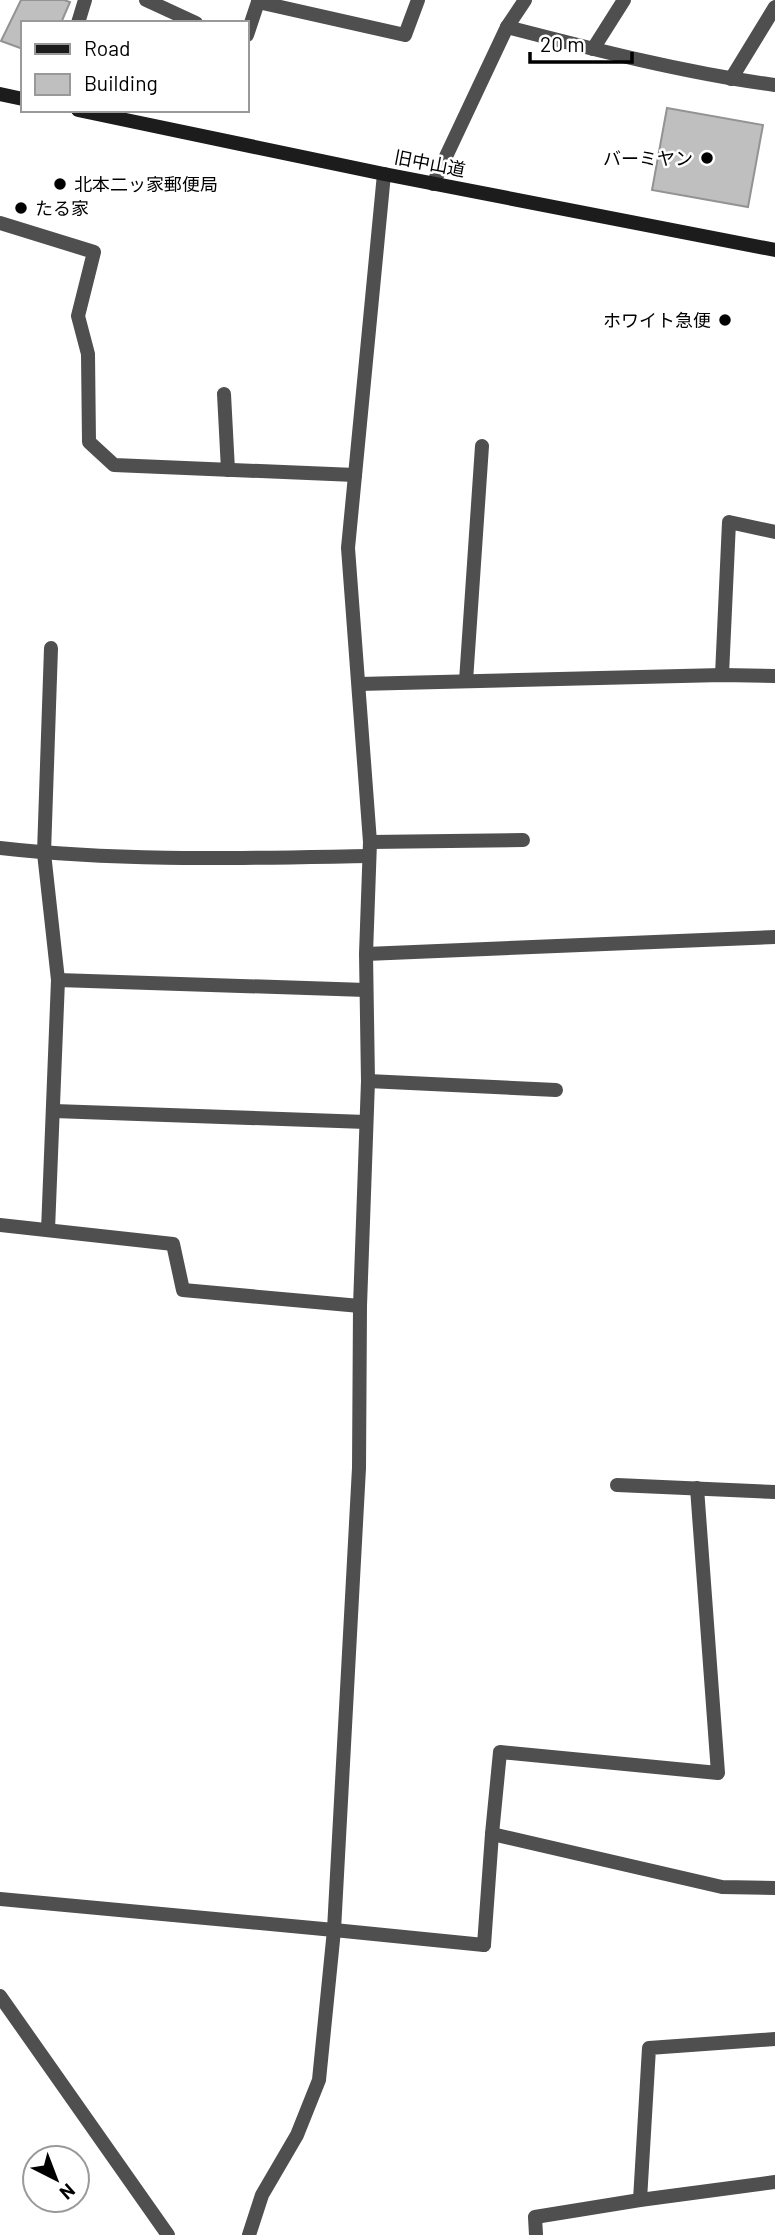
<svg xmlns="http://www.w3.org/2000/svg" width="775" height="2235" font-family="Barlow,'Noto Sans JP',sans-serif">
  <rect width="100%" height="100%" fill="#fff"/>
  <g fill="#bfbfbf" stroke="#939393" stroke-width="2">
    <path d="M 21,0 L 64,0 L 70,2 L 61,23 L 23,23 L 23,49 L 1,41 Z"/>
    <path d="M 667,108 L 763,125 L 748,207 L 652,190 Z"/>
  </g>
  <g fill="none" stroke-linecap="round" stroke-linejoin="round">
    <g stroke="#4f4f4f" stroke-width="14">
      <path d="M 0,223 L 94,252 L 78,316 L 88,354 L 89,442 L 114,465 L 355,475"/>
      <path d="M 224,394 L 228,470"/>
      <path d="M 366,954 L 775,937"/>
      <path d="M 368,1081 L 556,1090"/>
      <path d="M 0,1225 L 173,1244 L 183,1290 L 360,1306"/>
      <path d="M 334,1930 L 484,1945"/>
    </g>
    <g stroke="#4f4f4f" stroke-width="14">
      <path d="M 146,0 L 196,23"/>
      <path d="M 259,0 L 258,2 L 405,35 L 418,0"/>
      <path d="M 78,23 L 85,0"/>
      <path d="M 507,27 L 525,0"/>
      <path d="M 247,35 L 258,2"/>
      <path d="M 593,49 L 624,0"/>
      <path d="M 731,79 L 775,7"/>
      <path d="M 433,184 L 507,27 C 596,50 685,73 775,85"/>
      <path d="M 722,675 L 729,522 L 775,532"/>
      <path d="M 466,681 L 482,446"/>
      <path d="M 359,684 L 722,675 L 775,676"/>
      <path d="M 370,842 L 523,840"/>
      <path d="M 0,848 C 123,862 246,858 369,856"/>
      <path d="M 58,980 L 366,990"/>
      <path d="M 54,1111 L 366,1122"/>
      <path d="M 48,1230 L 58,980 L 44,853 L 51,648"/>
      <path d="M 617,1485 L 775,1492"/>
      <path d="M 492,1834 L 722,1887 L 775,1888"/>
      <path d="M 0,1899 L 334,1930"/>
      <path d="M 484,1945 L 492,1834 L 500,1752 L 718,1773 L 697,1488"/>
      <path d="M 0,1996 L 168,2235"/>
      <path d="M 640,2200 L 649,2048 L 775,2039"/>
      <path d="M 249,2235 L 262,2195 L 297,2135 L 319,2080 L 334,1930 L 359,1468 L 360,1306 L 368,1081 L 366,954 L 370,842 L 348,548 L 384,174"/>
      <path d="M 536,2235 L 535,2217 L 640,2200 L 775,2182"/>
    </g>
    <g stroke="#1c1c1c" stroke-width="14">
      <path d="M 0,94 L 23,99"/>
      <path d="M 78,110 L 384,174 L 775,250"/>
    </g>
  </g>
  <g fill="#000" stroke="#fff" stroke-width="2.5">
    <circle cx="707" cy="158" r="7"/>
    <circle cx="60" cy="184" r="7"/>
    <circle cx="21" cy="208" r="7"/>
    <circle cx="725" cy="320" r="7"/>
  </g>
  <g text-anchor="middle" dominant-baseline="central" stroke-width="5" stroke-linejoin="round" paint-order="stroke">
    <g font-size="18" fill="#000" stroke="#fff" text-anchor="end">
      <text x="693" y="158">バーミヤン</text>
      <text x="74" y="184" text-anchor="start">北本二ッ家郵便局</text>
      <text x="35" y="208" text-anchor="start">たる家</text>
      <text x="711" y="320">ホワイト急便</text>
    </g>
    <g font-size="18" fill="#000" stroke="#fff">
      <text transform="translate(430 163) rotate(11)">旧中山道</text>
    </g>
  </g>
  <rect x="21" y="21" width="228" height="91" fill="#ffffff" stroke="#999999" stroke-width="2"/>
  <rect x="35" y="44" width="35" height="10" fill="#1c1c1c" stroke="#999999" stroke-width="2"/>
  <text x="84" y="56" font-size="21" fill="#000000">Road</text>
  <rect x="35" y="74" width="35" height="21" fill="#bfbfbf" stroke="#999999" stroke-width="2"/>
  <text x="84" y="91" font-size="21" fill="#000000">Building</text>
  <g transform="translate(56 2179) rotate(138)"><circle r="33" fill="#ffffff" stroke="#999999" stroke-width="2"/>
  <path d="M0-5L12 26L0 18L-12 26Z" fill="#000000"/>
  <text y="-10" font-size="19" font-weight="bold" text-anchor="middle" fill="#000000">N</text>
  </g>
  <path d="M530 52v10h102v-10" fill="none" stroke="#000000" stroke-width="3.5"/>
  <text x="540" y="52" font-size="21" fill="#000000" stroke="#ffffff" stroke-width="5" paint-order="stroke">20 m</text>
</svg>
